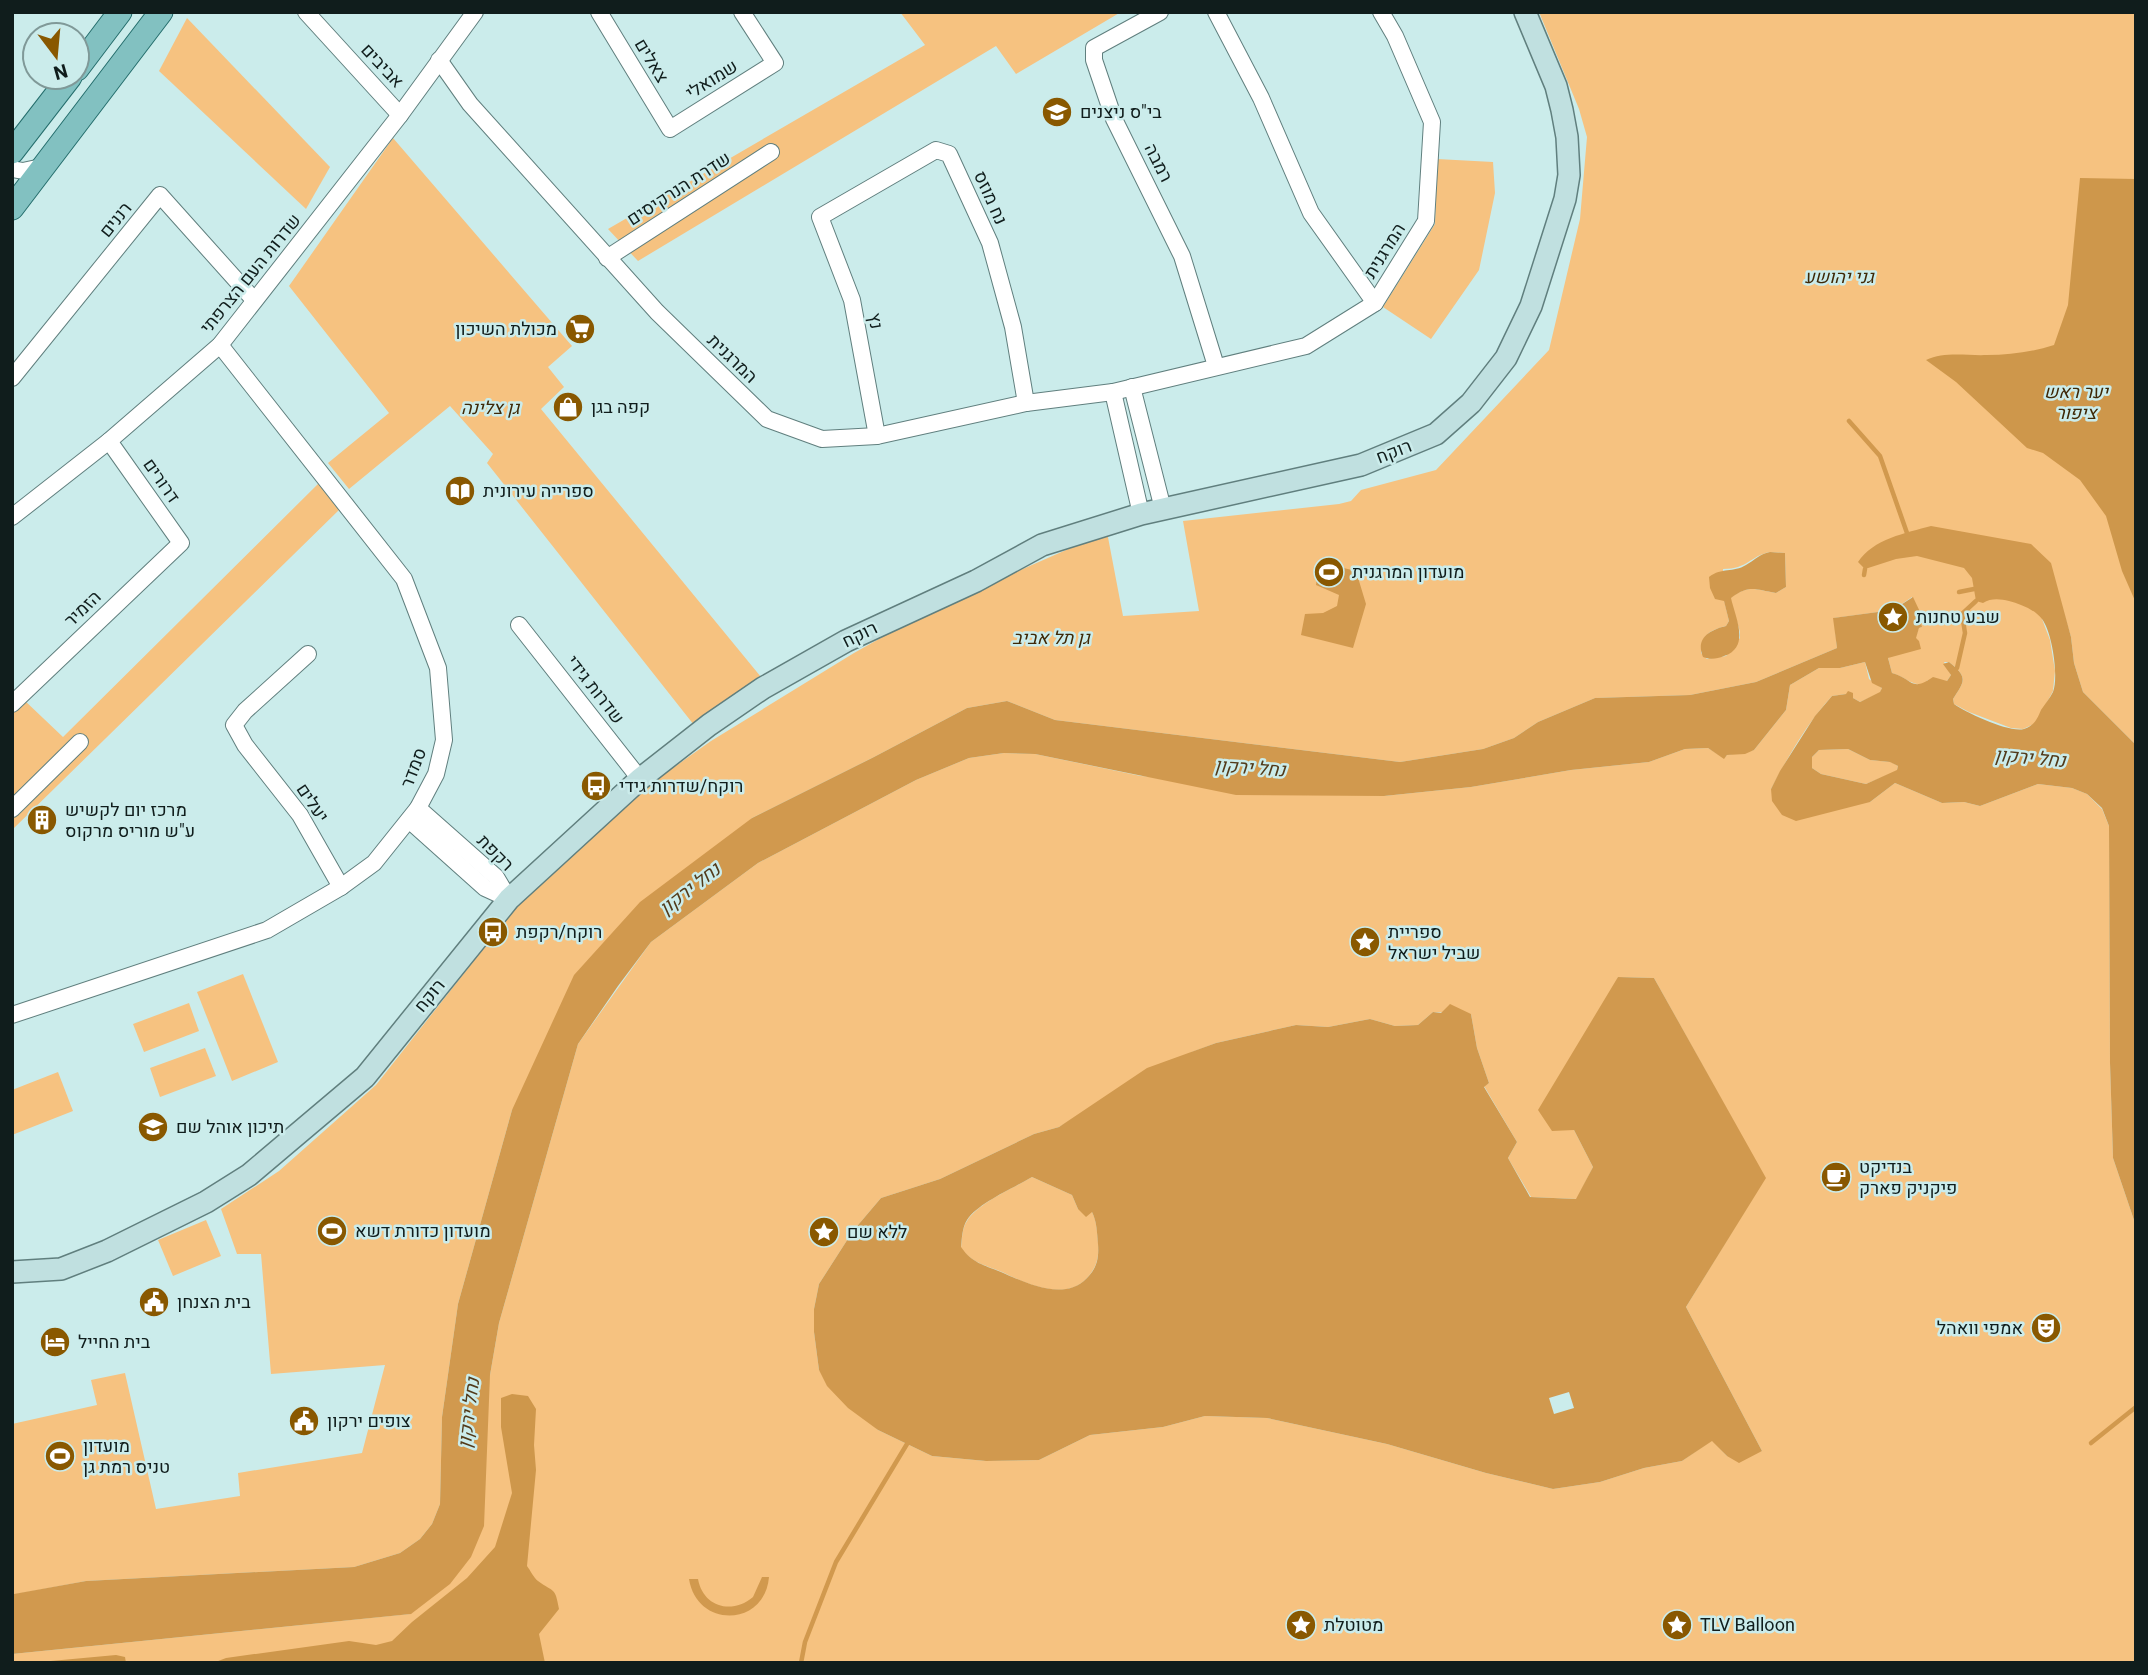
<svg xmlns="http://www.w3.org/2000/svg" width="2148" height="1675" font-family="Georgia,Heebo,serif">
  <rect width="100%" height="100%" fill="#cbeceb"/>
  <g fill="#f6c280" fill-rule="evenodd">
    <path d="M 900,12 L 1121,12 L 1016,74 L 996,46 L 638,261 L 608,229 L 925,45 Z"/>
    <path d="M 1539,12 L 2136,12 L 2136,745 L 2083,692 L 2074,663 L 2071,637 L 2060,600 L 2042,619 L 2050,640 L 2055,671 L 2053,691 L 2036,723 L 2023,729 L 2011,728 L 1969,712 L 1954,704 L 1953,699 C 1965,681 1968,677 1949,662 L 1944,662 L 1951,675 L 1947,681 L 1928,680 L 1924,685 C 1910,685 1904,676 1892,673 L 1888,658 L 1915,638 L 1919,628 L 1922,627 L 1912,597 L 1893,610 L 1834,618 L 1837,648 L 1756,682 L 1690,695 L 1595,698 L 1538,722 L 1514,738 L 1483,749 L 1400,762 L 1055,720 L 1007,701 L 967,708 L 874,757 L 752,818 L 512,1110 L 458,1304 L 442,1417 L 440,1504 L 432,1524 L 420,1539 L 400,1553 L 354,1567 L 86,1581 L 12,1595 L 12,1424 L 97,1405 L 91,1380 L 125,1373 L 156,1509 L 240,1496 L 238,1473 L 362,1453 L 385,1365 L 271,1374 L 261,1254 L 237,1254 L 221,1209 L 279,1171 L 376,1085 L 532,887 L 646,787 L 711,741 L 854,653 L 975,585 L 1016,572 L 1107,532 L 1123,616 L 1199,611 L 1183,521 L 1339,504 L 1351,501 L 1361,490 L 1436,470 L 1549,350 L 1580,219 L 1587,137 L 1579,109 ZM 1770,552 L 1785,553 L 1786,587 L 1776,593 C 1755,590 1750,584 1730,598 L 1740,632 L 1740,638 L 1726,656 L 1707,659 L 1701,653 C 1701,635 1710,630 1726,626 L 1729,621 L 1724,600 L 1723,569 C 1748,569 1750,556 1770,552 Z"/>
    <path d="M 187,18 L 330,167 L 306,209 L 159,71 Z"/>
    <path d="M 393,138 L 572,346 L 548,367 L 564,387 L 541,409 L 761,677 L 694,725 L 487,463 L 493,454 L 450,406 L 349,489 L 328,463 L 389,413 L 289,286 Z"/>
    <path d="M 1437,159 L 1493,162 L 1495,193 L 1479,270 L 1431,339 L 1383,307 L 1435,224 Z"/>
    <path d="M 320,482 L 340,509 L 12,830 L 12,709 L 23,699 L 63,737 Z"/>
    <path d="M 1865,662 L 1869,679 L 1882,688 L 1880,693 L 1860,702 L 1846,694 L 1832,696 C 1807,723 1788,757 1771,789 L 1870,802 L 1895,783 L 1942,803 L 1964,802 L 1980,806 L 2038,784 L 2072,788 L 2087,794 L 2102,809 L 2109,826 L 2110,1063 L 2113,1158 L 2136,1226 L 2136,1663 L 12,1663 L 12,1654 L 410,1614 L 490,1375 L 499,1323 L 578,1044 L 651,942 L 758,863 L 916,780 L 969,758 L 1004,753 L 1035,754 L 1141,776 L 1384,796 L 1471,787 L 1571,770 L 1649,762 L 1685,749 L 1708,748 L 1724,758 L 1727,755 L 1754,750 L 1786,710 L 1790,685 L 1819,668 L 1840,668 ZM 1618,977 L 1654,978 L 1765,1178 L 1686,1307 L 1762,1451 L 1727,1456 L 1712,1440 L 1682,1461 L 1644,1468 L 1600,1482 L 1553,1489 L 1486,1473 L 1387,1444 L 1267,1418 L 1205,1416 L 1163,1427 L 1090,1435 L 1039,1460 L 986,1461 L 932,1456 L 878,1430 L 819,1370 L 814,1332 L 814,1309 L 819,1284 L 853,1231 L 881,1198 L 940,1179 L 1034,1134 L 1059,1127 L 1192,1052 L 1216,1043 L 1296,1025 L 1328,1027 L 1370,1019 L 1395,1026 L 1418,1025 L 1433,1012 L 1471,1014 L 1477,1048 L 1489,1083 L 1484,1086 L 1517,1142 L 1508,1158 L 1531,1197 L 1577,1199 L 1593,1167 L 1574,1130 Z"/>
    <path d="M 1848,749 L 1870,760 L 1891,762 L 1898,766 L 1897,771 L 1866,784 L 1821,774 L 1812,768 L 1812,757 L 1819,750 Z"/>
    <path d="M 243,974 L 278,1062 L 232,1081 L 197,992 Z"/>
    <path d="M 189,1003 L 199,1031 L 144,1052 L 133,1024 Z"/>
    <path d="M 205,1048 L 216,1076 L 160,1097 L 150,1068 Z"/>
    <path d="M 58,1072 L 73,1111 L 12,1135 L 12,1090 Z"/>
    <path d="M 1032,1177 L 1072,1195 L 1078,1209 L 1092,1212 C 1097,1222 1097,1232 1098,1243 C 1099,1258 1097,1267 1087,1278 C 1065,1302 1027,1284 1002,1272 C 985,1265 972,1263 961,1248 C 962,1239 962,1228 967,1221 C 978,1203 1014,1188 1032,1177 Z"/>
    <path d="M 206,1220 L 221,1256 L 173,1276 L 158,1240 Z"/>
  </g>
  <g fill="#ce974b">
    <path d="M 2080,178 L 2136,179 L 2136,603 L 2122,571 L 2106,516 L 2080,480 L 2043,453 L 2027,448 L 1956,382 L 1926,360 C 1945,351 1967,356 1987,355 C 2010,355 2032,352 2054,345 L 2068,305 Z"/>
    <path d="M 512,1394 L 528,1396 L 536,1409 L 534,1445 L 536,1470 L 527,1566 C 530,1570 534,1578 538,1581 C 554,1593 555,1586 559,1609 L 539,1634 L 545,1663 L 213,1663 L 226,1658 L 349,1641 L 376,1645 L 392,1641 L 412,1622 L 467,1578 L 495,1547 L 512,1493 L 501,1427 L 501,1398 Z"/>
    <path d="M 116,1655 L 125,1657 L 126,1663 L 29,1663 Z"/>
  </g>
  <g fill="#d1994e" fill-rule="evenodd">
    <path d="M 1931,526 L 2031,544 L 2051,563 L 2071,637 L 2074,663 L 2083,692 L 2136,745 L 2136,1226 L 2113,1158 L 2110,1063 L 2109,826 L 2102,808 L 2087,794 L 2072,788 L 2038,784 L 1980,806 L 1964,802 L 1942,803 L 1895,783 L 1870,802 L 1796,821 L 1782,815 L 1772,801 L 1771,789 L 1780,771 L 1815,716 L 1832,696 L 1846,694 L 1848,691 L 1853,693 L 1853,698 L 1860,702 L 1880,692 L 1882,688 L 1872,683 L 1865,662 L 1840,668 L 1819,668 L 1790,685 L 1786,710 L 1754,750 L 1745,754 L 1727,755 L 1724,759 L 1708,748 L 1685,749 L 1649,762 L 1571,770 L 1471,787 L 1384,796 L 1236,795 L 1035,754 L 1004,753 L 969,758 L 916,780 L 758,863 L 651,942 L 618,986 L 578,1044 L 499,1323 L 490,1375 L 484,1526 L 471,1557 L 450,1584 L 411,1614 L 12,1654 L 12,1595 L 14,1594 L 86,1581 L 354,1567 L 400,1553 L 420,1539 L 432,1524 L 440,1504 L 442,1417 L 458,1304 L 512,1110 L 574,975 L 640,902 L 752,818 L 874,757 L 967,708 L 1007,701 L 1055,720 L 1400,762 L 1483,749 L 1514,738 L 1538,722 L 1595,698 L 1690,695 L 1756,682 L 1837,648 L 1833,618 L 1893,610 L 1913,597 L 1921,614 L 1919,614 L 1922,627 L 1919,628 L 1916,638 L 1919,641 L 1921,649 L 1888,658 L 1892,673 C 1912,678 1911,693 1933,677 L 1947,681 L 1951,675 L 1943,664 L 1949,662 C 1968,677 1965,681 1953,699 L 1954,704 C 1967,713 2009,733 2024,729 C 2035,725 2037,719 2041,710 C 2045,704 2050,698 2053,692 C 2059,676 2052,632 2042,619 C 2034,609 2020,604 2009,601 C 2000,599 1991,598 1983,603 L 1976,601 L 1972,578 L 1964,568 L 1917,556 L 1896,559 L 1865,569 L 1858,562 C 1873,539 1906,533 1931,526 ZM 1848,749 L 1870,760 L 1890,762 L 1898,766 L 1897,770 L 1866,784 L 1821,774 L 1812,768 L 1812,757 L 1819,750 Z"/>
    <path d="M 1770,552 L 1785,553 L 1786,587 L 1776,593 C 1755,590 1750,584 1731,598 C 1735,617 1751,647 1724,656 C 1717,659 1710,660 1703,657 C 1695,638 1710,630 1726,626 L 1729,621 L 1724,601 L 1715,599 L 1710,588 L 1709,577 C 1722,567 1733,573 1746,565 C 1755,560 1759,554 1770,552 Z"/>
    <path d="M 1319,562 L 1356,571 L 1366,604 L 1353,648 L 1301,635 L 1305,614 L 1323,613 L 1337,606 L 1339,595 L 1316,585 Z"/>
    <path d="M 1618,977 L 1654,978 L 1766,1178 L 1686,1307 L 1762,1451 L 1739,1463 L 1727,1456 L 1712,1441 L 1682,1461 L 1644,1468 L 1600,1482 L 1553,1489 L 1486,1473 L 1387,1444 L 1267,1418 L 1205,1416 L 1163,1427 L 1090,1435 L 1039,1460 L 986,1461 L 932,1456 L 878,1430 L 848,1408 L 827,1386 L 819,1370 L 814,1332 L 814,1309 L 819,1284 L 853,1231 L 881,1198 L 940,1179 L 1034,1134 L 1059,1127 L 1147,1068 L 1216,1043 L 1296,1025 L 1328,1027 L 1370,1019 L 1395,1026 L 1418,1025 L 1433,1012 L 1441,1013 L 1450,1004 L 1471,1014 L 1477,1048 L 1489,1083 L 1484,1087 L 1517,1142 L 1508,1158 L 1530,1197 L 1576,1199 L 1593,1167 L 1574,1130 L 1552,1131 L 1538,1110 ZM 1032,1177 L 1072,1195 L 1078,1209 L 1086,1217 L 1092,1212 C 1097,1222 1097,1233 1098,1244 C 1099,1258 1097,1268 1087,1278 C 1064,1302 1026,1283 1001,1272 C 984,1265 972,1263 961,1247 C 962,1238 962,1228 967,1220 C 978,1203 1014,1188 1032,1177 Z"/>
    <path d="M 762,1577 L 769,1577 C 765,1627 697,1629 689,1579 L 698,1579 C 703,1607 732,1615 753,1597 Z"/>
  </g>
  <path fill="#cbeceb" d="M 1569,1392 L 1574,1408 L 1554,1414 L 1549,1398 Z"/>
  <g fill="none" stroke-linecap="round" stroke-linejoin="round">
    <g stroke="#d1994e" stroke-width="4.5">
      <path d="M 1849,421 L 1880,456 L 1907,533"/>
      <path d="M 1864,575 L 1865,569"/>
      <path d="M 1959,592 L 1974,589"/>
      <path d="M 1957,668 L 1965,633 L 1962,614 L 1976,601"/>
      <path d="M 2091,1443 L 2136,1407"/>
      <path d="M 801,1663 L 805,1642 L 836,1562 L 907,1444"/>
    </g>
    <g stroke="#607f7e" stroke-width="18">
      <g id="street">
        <path d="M 306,12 L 400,115"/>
        <path d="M 599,12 L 670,129 L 775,63 L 742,12"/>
        <path d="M 1160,12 L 1094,48 L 1094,60 L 1114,119 L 1182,256 L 1216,366"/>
        <path d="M 1216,12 L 1261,98 L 1311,213 L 1375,303"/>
        <path d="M 439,60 L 470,104 L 657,312 L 767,419 L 822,439 L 877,436 L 1026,403 L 1113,392 L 1306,346 L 1375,303 L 1426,221 L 1432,122 L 1395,36 L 1381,12"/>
        <path d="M 12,169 L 23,171 L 46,166"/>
        <path d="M 607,258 L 771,152"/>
        <path d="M 12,378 L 160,195 L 254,300"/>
        <path d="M 1132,387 L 1163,509"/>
        <path d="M 1113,392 L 1141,514"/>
        <path d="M 877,436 L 852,300 L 820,217 L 936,150 L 949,154 L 990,243 L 1013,327 L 1026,403"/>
        <path d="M 12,517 L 109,441 L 220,345 L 400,115 L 475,12"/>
        <path d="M 519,625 L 640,779"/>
        <path d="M 308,654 L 245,711 L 234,725 L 245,745 L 300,815 L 341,887"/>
        <path d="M 12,704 L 181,543 L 109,441"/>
        <path d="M 418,808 L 496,877 L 509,899"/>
        <path d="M 12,809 L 80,742"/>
        <path d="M 409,820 L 485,888 L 509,899"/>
        <path d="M 12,1015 L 267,930 L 341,887 L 374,863 L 418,808 L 436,774 L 444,740 L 438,668 L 404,579 L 220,345"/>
      </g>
    </g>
    <g stroke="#607f7e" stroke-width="24">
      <path id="secondary" d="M 12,1272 L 61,1269 L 107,1251 L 206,1202 L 249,1175 L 365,1077 L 509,899 L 640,779 L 709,725 L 763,688 L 846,641 L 976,581 L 1042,545 L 1141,514 L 1361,465 L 1436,434 L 1471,403 L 1506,358 L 1531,306 L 1565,199 L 1569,175 L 1567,137 L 1562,110 L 1556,86 L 1525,12"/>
    </g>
    <g stroke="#246d6c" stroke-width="25">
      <g id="primary">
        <path d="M 77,69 L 120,12"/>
        <path d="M 12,152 L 70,77"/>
        <path d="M 12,208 L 161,12"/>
      </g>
    </g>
    <use href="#street" stroke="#fff" stroke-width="16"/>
    <use href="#secondary" stroke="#c0e0e0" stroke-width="21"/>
    <use href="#primary" stroke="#82c1c1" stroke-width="23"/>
  </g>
  <defs>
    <g id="school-disc" transform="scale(1.575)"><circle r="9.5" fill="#895800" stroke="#cbeceb"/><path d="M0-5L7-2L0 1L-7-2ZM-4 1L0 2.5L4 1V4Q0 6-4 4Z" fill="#fff"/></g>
    <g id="supermarket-disc" transform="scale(1.575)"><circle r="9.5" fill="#895800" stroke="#cbeceb"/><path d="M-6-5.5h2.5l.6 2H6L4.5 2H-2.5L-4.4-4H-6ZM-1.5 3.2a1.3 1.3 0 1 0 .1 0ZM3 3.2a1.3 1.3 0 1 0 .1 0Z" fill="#fff"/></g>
    <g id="shop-disc" transform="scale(1.575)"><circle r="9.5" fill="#895800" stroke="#cbeceb"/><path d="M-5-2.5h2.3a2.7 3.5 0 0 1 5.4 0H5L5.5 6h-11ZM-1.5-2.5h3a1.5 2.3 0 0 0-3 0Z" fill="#fff"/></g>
    <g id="library-disc" transform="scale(1.575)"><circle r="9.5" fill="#895800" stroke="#cbeceb"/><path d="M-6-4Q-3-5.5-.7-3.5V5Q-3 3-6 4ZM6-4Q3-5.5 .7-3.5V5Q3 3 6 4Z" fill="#fff"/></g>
    <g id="stadium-disc" transform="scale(1.575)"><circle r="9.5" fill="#895800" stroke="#cbeceb"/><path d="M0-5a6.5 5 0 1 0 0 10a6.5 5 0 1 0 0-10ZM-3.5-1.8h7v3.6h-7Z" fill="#fff"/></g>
    <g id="sight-disc" transform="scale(1.575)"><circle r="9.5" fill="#895800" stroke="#cbeceb"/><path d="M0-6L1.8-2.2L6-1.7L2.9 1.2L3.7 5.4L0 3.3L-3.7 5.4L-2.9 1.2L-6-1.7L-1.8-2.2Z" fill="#fff"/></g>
    <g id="bus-disc" transform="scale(1.575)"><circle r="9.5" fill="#895800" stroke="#cbeceb"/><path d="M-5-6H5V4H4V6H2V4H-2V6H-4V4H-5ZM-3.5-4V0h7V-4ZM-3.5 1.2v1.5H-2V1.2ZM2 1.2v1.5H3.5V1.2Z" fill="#fff"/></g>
    <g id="building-disc" transform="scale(1.575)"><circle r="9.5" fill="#895800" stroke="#cbeceb"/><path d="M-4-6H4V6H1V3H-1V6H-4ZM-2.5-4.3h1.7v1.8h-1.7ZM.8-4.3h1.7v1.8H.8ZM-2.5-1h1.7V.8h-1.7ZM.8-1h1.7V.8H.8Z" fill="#fff"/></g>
    <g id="cafe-disc" transform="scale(1.575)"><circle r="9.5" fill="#895800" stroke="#cbeceb"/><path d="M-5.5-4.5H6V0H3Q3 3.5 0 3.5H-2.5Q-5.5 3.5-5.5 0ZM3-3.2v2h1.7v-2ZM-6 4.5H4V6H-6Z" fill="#fff"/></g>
    <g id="civic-disc" transform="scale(1.575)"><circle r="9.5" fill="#895800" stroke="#cbeceb"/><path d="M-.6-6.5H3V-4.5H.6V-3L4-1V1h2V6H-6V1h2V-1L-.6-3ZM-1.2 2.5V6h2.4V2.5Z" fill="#fff"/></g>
    <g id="theatre-disc" transform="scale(1.575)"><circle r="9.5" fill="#895800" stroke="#cbeceb"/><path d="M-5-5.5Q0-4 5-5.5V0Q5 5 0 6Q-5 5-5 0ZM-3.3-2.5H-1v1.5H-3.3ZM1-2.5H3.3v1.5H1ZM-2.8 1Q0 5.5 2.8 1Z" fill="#fff"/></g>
    <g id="hotel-disc" transform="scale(1.575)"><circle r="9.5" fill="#895800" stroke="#cbeceb"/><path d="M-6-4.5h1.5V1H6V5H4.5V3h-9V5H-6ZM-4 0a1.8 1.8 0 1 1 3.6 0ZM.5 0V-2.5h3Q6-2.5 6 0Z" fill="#fff"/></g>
  </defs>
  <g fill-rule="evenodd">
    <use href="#school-disc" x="1057" y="112"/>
    <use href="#supermarket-disc" x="580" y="329"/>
    <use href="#shop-disc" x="568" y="407"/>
    <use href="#library-disc" x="460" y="491"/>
    <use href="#stadium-disc" x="1329" y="572"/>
    <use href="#sight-disc" x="1893" y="617"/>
    <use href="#bus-disc" x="596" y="786"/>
    <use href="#building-disc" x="42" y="820"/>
    <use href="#bus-disc" x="493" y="932"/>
    <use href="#sight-disc" x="1365" y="942"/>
    <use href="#school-disc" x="153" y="1127"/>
    <use href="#cafe-disc" x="1836" y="1177"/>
    <use href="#stadium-disc" x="332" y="1231"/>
    <use href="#sight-disc" x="824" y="1232"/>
    <use href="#civic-disc" x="154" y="1302"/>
    <use href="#theatre-disc" x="2046" y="1328"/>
    <use href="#hotel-disc" x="55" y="1342"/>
    <use href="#civic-disc" x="304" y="1421"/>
    <use href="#stadium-disc" x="60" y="1456"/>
    <use href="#sight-disc" x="1301" y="1625"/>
    <use href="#sight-disc" x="1677" y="1625"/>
  </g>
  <g text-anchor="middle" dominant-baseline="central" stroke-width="5" stroke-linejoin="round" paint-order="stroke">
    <g font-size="18" fill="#101d1c" stroke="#cbeceb">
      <text transform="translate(651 61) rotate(59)">צאלים</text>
      <text transform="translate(382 66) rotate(47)">אביבים</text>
      <text transform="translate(712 80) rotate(-32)">שמואלי</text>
      <text transform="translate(1158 163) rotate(63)">רמבה</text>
      <text transform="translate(679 189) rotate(-33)">שדרת הנרקיסים</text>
      <text transform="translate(990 198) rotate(66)">נח מוזס</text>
      <text transform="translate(116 220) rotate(-51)">רננים</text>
      <text transform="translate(1385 251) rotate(-58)">המרגנית</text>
      <text transform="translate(251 274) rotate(-51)">שדרות העם הצרפתי</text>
      <text transform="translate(875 321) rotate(80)">נץ</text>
      <text transform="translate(732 359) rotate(44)">המרגנית</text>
      <text transform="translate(1394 452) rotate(-21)">רוקח</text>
      <text transform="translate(161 481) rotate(55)">דרורים</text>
      <text transform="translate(83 609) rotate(-44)">הזמיר</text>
      <text transform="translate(860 635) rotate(-26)">רוקח</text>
      <text transform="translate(595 690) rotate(52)">שדרות גידי</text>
      <text transform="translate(414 768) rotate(-69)">סמדר</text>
      <text transform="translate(312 803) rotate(56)">יעלים</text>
      <text transform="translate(495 853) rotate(45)">רקפת</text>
      <text transform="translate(430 996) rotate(-51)">רוקח</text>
    </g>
    <g font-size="18" fill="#101d1c" stroke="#cbeceb" text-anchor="start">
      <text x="1080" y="112">בי"ס ניצנים</text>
      <text x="557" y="329" text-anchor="end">מכולת השיכון</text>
      <text x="591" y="407">קפה בגן</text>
      <text x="483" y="491">ספרייה עירונית</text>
      <text x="1352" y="572">מועדון המרגנית</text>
      <text x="1916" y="617">שבע טחנות</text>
      <text x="619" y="786">רוקח/שדרות גידי</text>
      <text x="65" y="810">מרכז יום לקשיש<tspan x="65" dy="21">ע"ש מוריס מרקוס</tspan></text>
      <text x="516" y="932">רוקח/רקפת</text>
      <text x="1388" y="932">ספריית<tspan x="1388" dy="21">שביל ישראל</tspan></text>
      <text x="176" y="1127">תיכון אוהל שם</text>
      <text x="1859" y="1167">בנדיקט<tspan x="1859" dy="21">פיקניק פארק</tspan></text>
      <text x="355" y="1231">מועדון כדורת דשא</text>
      <text x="847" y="1232">ללא שם</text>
      <text x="177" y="1302">בית הצנחן</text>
      <text x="2023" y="1328" text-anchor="end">אמפי וואהל</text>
      <text x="78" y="1342">בית החייל</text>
      <text x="327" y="1421">צופים ירקון</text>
      <text x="83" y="1446">מועדון<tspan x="83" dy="21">טניס רמת גן</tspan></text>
      <text x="1324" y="1625">מטוטלת</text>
      <text x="1700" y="1625">TLV Balloon</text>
    </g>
    <g font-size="18" font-style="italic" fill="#3f2806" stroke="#cbeceb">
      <text x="1839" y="277">גני יהושע</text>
      <text x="2076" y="392">יער ראש<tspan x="2076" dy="21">ציפור</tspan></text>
      <text x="490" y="408">גן צלינה</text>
      <text x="1051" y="638">גן תל אביב</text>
    </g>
    <g font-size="19" font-style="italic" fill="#523a1a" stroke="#cbeceb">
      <text transform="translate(2030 758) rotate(5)">נחל ירקון</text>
      <text transform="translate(1250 768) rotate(4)">נחל ירקון</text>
      <text transform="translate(690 889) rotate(-38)">נחל ירקון</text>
      <text transform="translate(469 1413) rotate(-83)">נחל ירקון</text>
    </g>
  </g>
  <rect width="2148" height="1675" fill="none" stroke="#101d1c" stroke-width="28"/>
  <g transform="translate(56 56) rotate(164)"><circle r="33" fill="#cbeceb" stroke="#809998" stroke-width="2"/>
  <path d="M0-5L12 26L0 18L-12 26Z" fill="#895800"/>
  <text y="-10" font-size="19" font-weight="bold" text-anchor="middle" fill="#101d1c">N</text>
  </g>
</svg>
